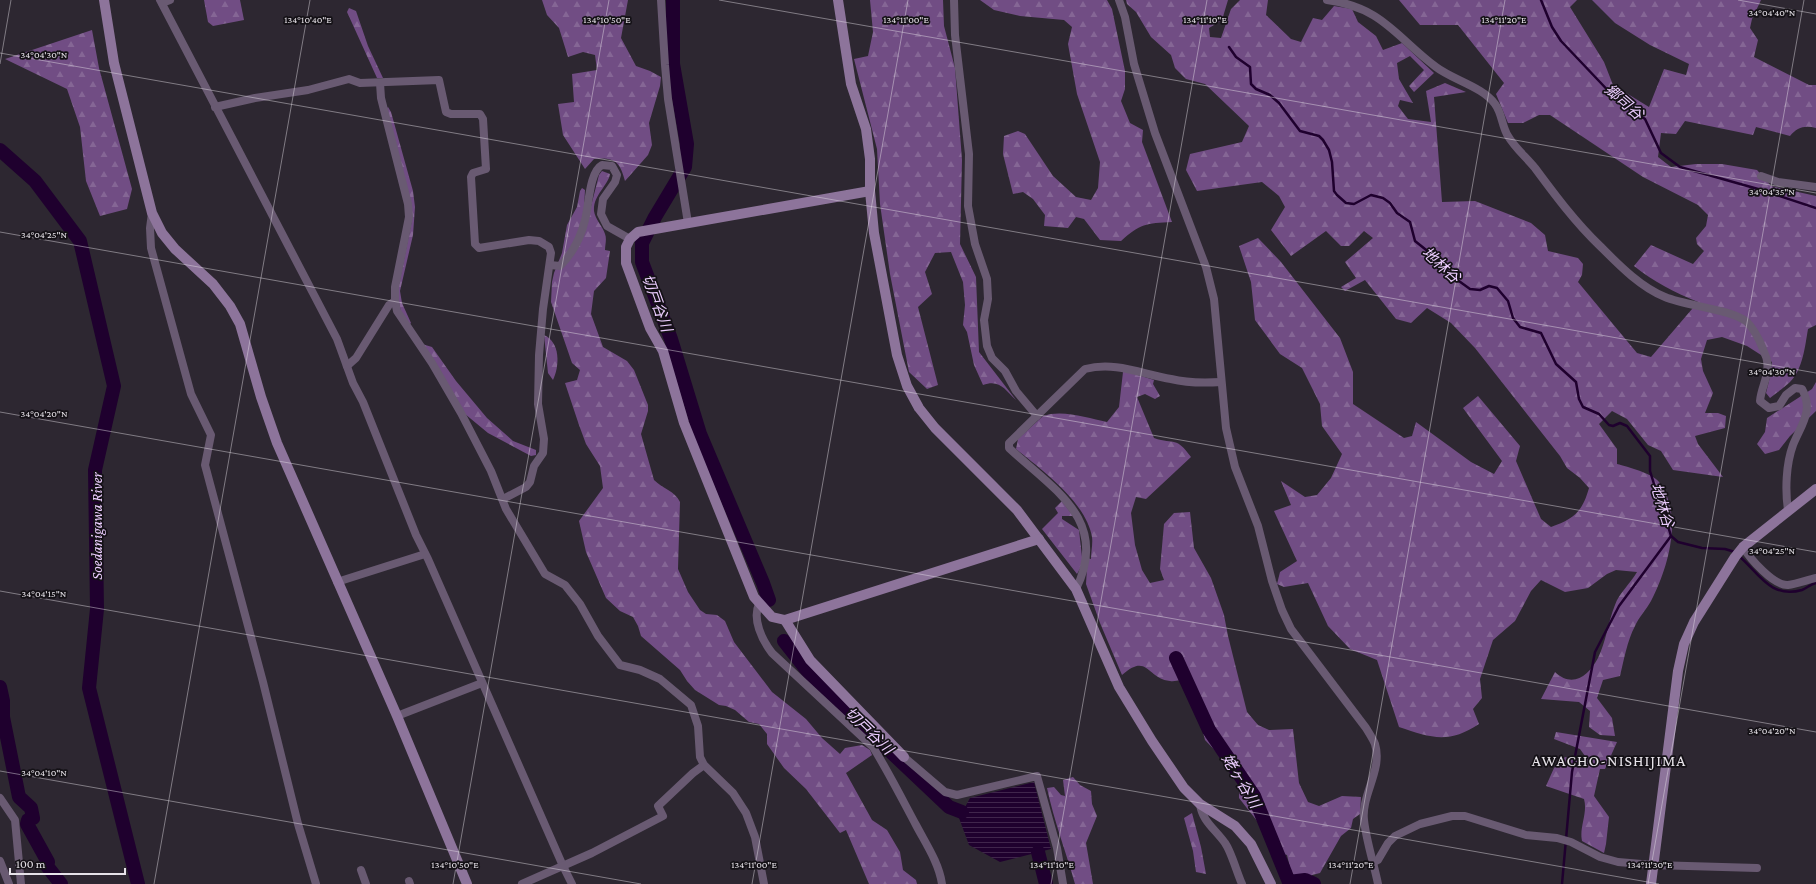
<svg xmlns="http://www.w3.org/2000/svg" width="1816" height="884" font-family="'Crimson Pro','Noto Sans JP',serif">
  <defs>
    <pattern id="forest-firs" width="22" height="20" patternUnits="userSpaceOnUse"><rect width="22" height="20" fill="#714d84"/><path d="M5 1l3.5 6h-7zM16 11l3.5 6h-7z" fill="#856695"/></pattern>
    <pattern id="water-rules" width="6" height="5" patternUnits="userSpaceOnUse"><rect width="6" height="5" fill="#1f002e"/><path d="M0 2.5h6" fill="none" stroke="#40254c"/></pattern>
  </defs>
  <rect width="100%" height="100%" fill="#2d2731"/>
  <g fill="url(#forest-firs)">
    <path d="M 204,0 L 240,0 L 244,20 L 213,26 L 208,22 Z"/>
    <path d="M 542,0 L 628,0 L 621,38 L 636,66 L 650,71 L 661,77 L 660,86 L 649,123 L 652,145 L 648,155 L 625,181 C 620,162 615,157 594,159 L 585,169 L 563,135 L 558,104 L 574,102 L 572,74 L 597,70 L 595,55 L 583,52 L 568,57 L 559,28 L 547,15 Z"/>
    <path d="M 870,0 L 943,0 L 944,26 L 955,68 L 962,160 L 960,244 L 976,277 L 979,352 L 1016,400 C 1005,390 1000,379 983,385 L 974,365 L 967,332 L 963,325 L 965,305 L 963,282 L 951,252 L 935,253 L 925,272 L 932,294 L 918,307 L 938,385 L 927,389 L 909,372 L 890,274 L 880,204 L 877,149 L 854,59 L 868,56 L 873,32 Z"/>
    <path d="M 980,0 L 1107,0 L 1112,9 L 1125,71 L 1125,89 L 1121,101 L 1130,123 L 1143,130 L 1142,142 L 1172,222 C 1146,223 1140,224 1121,241 L 1100,240 L 1084,219 L 1076,217 L 1068,228 L 1044,226 L 1045,215 L 1033,199 L 1023,192 L 1013,194 L 1003,154 L 1004,136 L 1018,131 L 1025,134 L 1053,176 L 1076,197 L 1091,200 L 1098,188 L 1100,162 L 1077,94 L 1068,44 L 1072,27 L 1064,20 L 1020,16 L 994,10 Z"/>
    <path d="M 1126,0 L 1228,0 L 1222,20 L 1209,28 L 1210,37 L 1221,38 L 1231,9 L 1240,0 L 1268,0 L 1266,15 L 1291,39 L 1301,42 L 1313,18 L 1322,20 L 1334,6 L 1352,9 L 1358,22 L 1376,36 L 1383,50 L 1402,43 L 1434,73 L 1414,92 L 1409,86 L 1424,70 L 1410,56 L 1397,63 L 1399,79 L 1413,103 L 1400,100 L 1398,106 L 1408,119 L 1431,122 L 1426,91 L 1445,83 L 1466,92 L 1434,97 L 1442,202 L 1475,201 L 1531,223 L 1545,235 L 1548,251 L 1578,258 L 1583,264 L 1582,275 L 1578,282 L 1637,353 L 1651,357 L 1698,302 C 1674,292 1654,282 1634,266 L 1651,245 L 1693,264 L 1704,251 L 1697,244 L 1696,238 L 1706,226 L 1708,215 L 1698,205 L 1643,177 L 1550,115 L 1539,115 L 1523,123 L 1508,123 L 1496,94 L 1504,83 L 1458,25 L 1420,25 L 1399,0 L 1577,0 L 1570,7 L 1604,62 L 1613,85 L 1649,107 L 1664,69 L 1686,75 L 1689,64 L 1650,45 L 1615,23 L 1592,0 L 1761,0 L 1752,19 L 1750,28 L 1758,40 L 1754,57 L 1809,85 L 1816,85 L 1816,128 C 1805,125 1797,127 1790,136 L 1756,127 L 1753,135 L 1685,121 L 1676,134 L 1661,133 L 1658,157 L 1671,167 L 1696,164 L 1722,164 L 1757,170 L 1771,186 L 1816,196 L 1816,325 L 1808,329 C 1805,346 1803,369 1790,382 C 1784,388 1776,393 1770,398 L 1766,393 L 1770,377 L 1772,362 L 1747,346 L 1722,337 L 1707,340 L 1701,359 L 1703,371 L 1713,393 L 1705,413 L 1718,413 L 1726,416 L 1725,428 L 1695,436 L 1698,444 L 1723,477 L 1673,470 L 1661,451 L 1648,445 L 1627,419 L 1612,411 L 1599,424 L 1617,449 L 1617,464 C 1628,467 1652,473 1659,482 C 1684,515 1668,568 1651,601 C 1646,610 1639,617 1635,626 C 1627,641 1624,660 1620,676 L 1603,680 L 1597,698 L 1612,718 L 1615,736 L 1600,735 L 1589,727 L 1590,711 L 1579,702 L 1541,699 L 1555,672 C 1573,689 1589,675 1598,658 C 1606,642 1608,622 1615,605 C 1619,593 1631,583 1637,572 L 1616,570 L 1607,574 L 1588,588 L 1565,592 L 1541,580 L 1531,591 L 1515,621 L 1493,640 L 1480,679 L 1482,698 L 1473,709 L 1479,724 C 1449,744 1431,738 1399,727 L 1377,660 L 1350,649 L 1328,626 L 1308,583 L 1284,587 L 1277,584 L 1280,572 L 1297,561 L 1274,511 L 1291,505 L 1281,481 L 1305,497 L 1317,495 L 1331,478 L 1342,454 L 1322,426 L 1320,404 L 1302,368 L 1280,354 L 1255,320 L 1251,282 L 1239,246 L 1258,238 L 1281,262 L 1340,338 L 1353,372 L 1353,404 L 1404,438 L 1412,436 L 1416,422 L 1471,462 L 1494,474 L 1502,461 L 1463,408 L 1478,396 L 1520,446 L 1516,461 L 1541,519 L 1551,527 C 1573,519 1582,513 1589,488 L 1580,478 L 1567,468 L 1560,456 L 1475,348 L 1451,323 L 1427,308 L 1411,323 L 1396,319 L 1365,280 L 1345,291 L 1341,287 L 1356,278 L 1345,262 L 1373,238 L 1364,231 L 1349,246 L 1341,246 L 1326,231 L 1291,256 L 1271,230 L 1285,207 L 1279,196 L 1262,182 L 1197,191 L 1186,170 L 1190,154 L 1242,142 L 1249,126 L 1205,84 L 1186,79 L 1175,68 L 1171,55 L 1151,37 L 1136,12 L 1127,4 Z"/>
    <path d="M 349,8 L 356,11 L 368,46 L 383,78 L 377,78 L 347,12 Z"/>
    <path d="M 92,30 L 99,68 L 132,189 L 127,209 L 100,216 L 86,181 L 80,127 L 67,89 L 5,59 Z"/>
    <path d="M 388,107 L 391,112 L 413,191 L 415,207 L 413,235 L 400,291 L 402,303 L 411,323 L 409,325 L 401,312 L 397,294 L 412,220 L 386,109 Z"/>
    <path d="M 602,171 L 610,174 C 608,186 593,195 594,211 C 595,219 603,227 605,234 C 607,239 605,245 605,250 L 610,251 L 606,278 L 594,291 L 591,314 L 603,347 L 627,361 L 634,370 L 648,405 L 648,411 L 641,434 L 654,480 C 663,489 675,491 680,502 L 678,569 L 688,592 L 700,610 L 706,614 L 717,615 L 725,621 L 734,642 L 772,692 L 806,719 L 822,738 L 840,754 L 845,748 L 862,745 L 870,750 L 872,755 L 846,773 L 872,820 L 887,830 L 900,852 L 903,870 L 916,880 L 917,884 L 869,884 L 846,830 L 840,833 L 806,789 L 784,768 L 767,744 L 767,734 L 759,724 L 749,722 L 735,710 L 726,706 L 719,705 L 695,690 L 687,681 L 680,670 L 641,636 L 638,626 L 633,617 L 620,611 L 606,598 L 586,552 L 579,521 L 603,488 L 600,466 L 586,444 L 579,425 L 565,383 L 577,380 L 580,370 L 572,363 L 551,302 L 552,282 L 554,273 L 562,253 L 567,225 L 577,207 L 580,191 L 582,188 L 585,190 L 584,208 L 589,214 L 599,175 Z"/>
    <path d="M 544,335 C 560,342 560,365 553,380 L 548,373 Z"/>
    <path d="M 422,344 L 432,347 L 456,381 L 487,418 L 513,441 L 536,450 L 536,455 L 531,456 L 488,433 L 465,414 Z"/>
    <path d="M 1125,371 L 1154,380 L 1153,384 L 1160,396 L 1155,399 L 1145,394 L 1137,397 L 1154,438 C 1175,445 1176,436 1191,457 L 1146,499 L 1136,497 L 1131,513 L 1135,545 L 1142,570 L 1150,583 L 1164,580 L 1160,569 L 1164,524 L 1174,513 L 1190,512 L 1194,548 L 1211,578 L 1224,615 L 1228,636 L 1247,712 L 1258,725 L 1269,730 L 1293,729 L 1299,783 L 1308,802 L 1319,806 L 1342,796 L 1361,797 L 1360,814 L 1353,819 L 1351,828 L 1341,836 L 1320,873 L 1312,875 L 1312,884 L 1294,884 L 1287,855 L 1280,853 L 1261,826 L 1239,798 L 1239,781 L 1226,762 L 1205,740 L 1189,678 C 1183,679 1176,682 1170,681 C 1147,679 1148,652 1122,675 L 1100,623 L 1086,584 L 1087,568 L 1081,567 L 1077,574 L 1042,529 L 1058,513 L 1055,508 L 1062,501 L 1073,516 L 1062,516 L 1062,519 L 1079,530 L 1082,557 L 1091,559 C 1091,552 1093,543 1092,537 C 1086,502 1042,470 1016,449 L 1018,439 L 1043,416 C 1062,409 1088,418 1107,422 L 1119,407 L 1123,372 Z"/>
    <path d="M 1816,382 L 1816,411 L 1790,436 L 1779,450 L 1765,454 L 1757,444 L 1765,432 L 1767,418 L 1812,389 Z"/>
    <path d="M 1556,732 L 1617,742 L 1605,769 L 1600,769 L 1594,796 L 1609,817 L 1606,844 L 1604,853 L 1582,841 C 1579,827 1588,813 1584,799 L 1546,786 L 1554,768 L 1565,757 L 1582,762 L 1585,756 L 1580,749 L 1554,739 Z"/>
    <path d="M 1073,777 L 1080,785 L 1091,791 L 1092,804 L 1097,816 L 1086,843 L 1093,884 L 1075,884 C 1066,852 1054,821 1047,788 L 1054,787 L 1061,795 L 1065,796 L 1063,780 Z"/>
    <path d="M 1192,813 L 1201,847 L 1206,874 L 1196,872 L 1193,851 L 1184,818 Z"/>
  </g>
  <path fill="url(#water-rules)" d="M 1034,782 L 1051,849 L 1000,862 L 969,845 L 959,818 L 970,798 Z"/>
  <g fill="none" stroke-linecap="round" stroke-linejoin="round">
    <g stroke="#1f002e" stroke-width="2.5">
      <path d="M 1541,0 L 1552,27 L 1561,41 L 1617,100 L 1645,119 L 1661,153 L 1680,167 L 1758,189 L 1816,208"/>
      <path d="M 1229,47 L 1236,57 L 1250,67 L 1251,84 L 1256,89 L 1270,95 L 1279,103 L 1300,131 L 1319,136 L 1323,140 L 1329,150 L 1332,162 L 1334,191 L 1337,195 L 1346,203 L 1354,204 L 1371,195 L 1383,198 L 1390,203 L 1397,213 L 1410,222 L 1415,241 L 1430,253 L 1452,276 L 1470,289 L 1480,290 L 1489,286 L 1497,288 L 1508,301 L 1513,318 L 1520,327 L 1541,333 L 1556,364 L 1576,382 L 1579,399 L 1583,407 L 1599,414 L 1609,425 L 1613,426 L 1620,423 L 1627,426 L 1650,456 L 1650,471 L 1654,484 L 1665,509 L 1668,526 L 1671,536 L 1678,542 L 1702,548 L 1725,549 L 1735,552"/>
      <path d="M 1739,556 C 1759,573 1770,599 1802,590 C 1807,588 1811,584 1816,583"/>
      <path d="M 1562,884 L 1572,772 L 1595,652 L 1619,606 L 1671,536"/>
    </g>
    <g stroke="#1f002e" stroke-width="14">
      <path d="M 673,0 L 673,64 L 687,144 L 685,167 L 655,217 L 642,243 L 642,262 L 671,339 L 700,434 L 763,583 L 769,600"/>
      <path d="M 0,150 L 35,181 L 80,241 L 114,386 L 95,470 L 97,609 L 89,688 L 138,884"/>
      <path d="M 784,641 L 813,678 L 949,807 L 962,812"/>
      <path d="M 1176,658 L 1209,730 L 1254,796 L 1289,882 L 1305,880 L 1314,884"/>
      <path d="M 0,687 L 3,701 L 3,717 L 19,797 L 31,808 L 33,818 L 28,820 L 27,824 L 48,862 L 47,866 L 61,884"/>
      <path d="M 1038,852 L 1046,884"/>
    </g>
    <g stroke="#695a72" stroke-width="8">
      <path d="M 160,0 L 337,339 L 353,383 L 363,402 L 416,535 L 428,559 L 563,866 L 572,884"/>
      <path d="M 661,0 L 665,65 L 668,99 L 688,223"/>
      <path d="M 954,0 L 955,35 L 969,154 L 968,206 L 975,244 L 987,279 L 988,299 L 984,320 L 987,346 L 992,358 L 1005,371 L 1016,391 L 1037,416"/>
      <path d="M 1119,0 L 1125,17 L 1134,64 L 1155,133 L 1206,267 L 1214,299 L 1226,428 L 1235,467 L 1258,526 L 1272,581 L 1282,610 L 1291,629 L 1366,728 C 1369,733 1373,739 1375,744 C 1383,770 1361,795 1364,820 C 1366,840 1374,864 1378,884"/>
      <path d="M 1327,0 C 1382,7 1396,37 1436,67 C 1453,80 1483,87 1495,104 C 1502,113 1502,127 1508,136 C 1515,148 1526,157 1535,168 C 1555,195 1575,222 1600,246 C 1618,264 1640,287 1665,297 C 1686,306 1731,309 1747,322 C 1755,330 1759,339 1763,349 C 1764,353 1767,357 1767,361 C 1770,375 1761,387 1760,401 L 1769,408 L 1779,406 L 1786,395 L 1795,388 L 1802,389 C 1814,411 1801,425 1793,445 C 1786,464 1785,490 1788,510"/>
      <path d="M 162,3 L 170,0"/>
      <path d="M 380,83 L 381,98 L 408,204 L 409,217 L 395,287 L 395,301 L 397,311 L 432,363 L 461,413 L 491,471 L 506,509 L 545,574 L 565,585 L 580,604 L 598,636 L 620,665 L 640,670 L 660,679 L 691,705 L 698,726 L 700,757 L 704,765 L 733,793 L 746,813 L 755,837 L 764,884"/>
      <path d="M 215,107 L 255,98 L 308,90 L 349,79 L 360,83 L 439,80 L 446,112 L 451,114 L 480,114 L 483,119 L 486,169 L 473,173 L 471,177 L 475,244 L 479,248 L 529,240 L 539,241 L 549,247 L 551,253 L 543,309 L 539,355 L 538,404 L 544,439 L 543,453 L 534,466 L 530,482 L 526,487 L 503,499"/>
      <path d="M 1761,176 L 1778,182 L 1816,187"/>
      <path d="M 152,213 L 150,228 L 151,248 L 191,394 L 211,435 L 205,465 L 263,682 L 298,824 L 316,884"/>
      <path d="M 550,265 L 560,266 C 573,253 581,237 585,220 C 589,206 589,172 602,165 L 612,166 L 617,175 L 615,182 L 603,199 L 601,214 L 607,226 L 630,239"/>
      <path d="M 347,366 L 356,358 L 389,305 L 395,301"/>
      <path d="M 1743,547 C 1750,559 1774,586 1788,585 C 1797,584 1807,580 1816,578"/>
      <path d="M 337,582 L 425,554"/>
      <path d="M 1076,589 C 1110,520 1053,489 1009,448 L 1009,443 L 1085,369 C 1115,361 1142,374 1171,379 C 1187,383 1204,383 1221,382"/>
      <path d="M 759,604 C 752,619 762,640 772,653 L 873,747 C 889,773 902,799 916,825 C 926,844 939,863 942,884"/>
      <path d="M 397,716 L 482,683"/>
      <path d="M 904,757 L 945,792 L 957,795 L 1037,776 L 1057,848 L 1063,884"/>
      <path d="M 0,798 L 15,820 L 21,884"/>
      <path d="M 1200,804 C 1202,821 1215,829 1225,843 C 1231,851 1237,873 1242,884"/>
      <path d="M 0,861 L 9,884"/>
      <path d="M 1374,862 L 1378,860 L 1388,843 L 1395,836 L 1420,824 L 1452,816 L 1465,816 L 1526,835 L 1557,838 L 1571,842 L 1600,857 L 1618,862 L 1653,865 L 1757,868"/>
      <path d="M 361,870 L 366,884"/>
      <path d="M 409,881 L 410,884"/>
      <path d="M 522,884 L 592,853 L 663,816 L 658,806 L 693,773 L 704,765"/>
    </g>
    <g stroke="#8d749b" stroke-width="10">
      <path d="M 104,0 L 114,63 L 152,213 L 162,233 L 175,249 L 213,284 L 230,306 L 240,324 L 261,397 L 277,443 L 397,716 L 467,884"/>
      <path d="M 838,0 L 851,84 L 866,129 L 870,159 L 870,191 L 874,233 L 897,355 L 907,386 L 919,408 L 935,428 L 1017,510 L 1076,589 L 1119,687 L 1152,741 L 1184,788 L 1200,804 L 1235,826 L 1251,844 L 1271,884"/>
      <path d="M 870,191 L 638,232 L 630,239 L 626,247 L 626,263 L 650,328 L 663,351 L 684,423 L 754,597 L 772,617 L 785,620 L 1039,539"/>
      <path d="M 785,620 L 810,660 L 904,757"/>
      <path d="M 1651,884 L 1678,671 L 1684,644 L 1694,622 L 1735,557 L 1743,547 L 1816,489"/>
    </g>
  </g>
  <path fill="none" stroke="#e7e3e9" stroke-width="1" stroke-opacity="0.45" d="M 719,0 L 1816,193M 1738,0 L 1816,14M 0,53 L 1816,373M 0,64 L 11,0M 0,232 L 1816,552M 0,412 L 1816,732M 0,591 L 1659,884M 0,771 L 641,884M 154,884 L 310,0M 453,884 L 609,0M 752,884 L 908,0M 1051,884 L 1207,0M 1350,884 L 1505,0M 1648,884 L 1804,0"/>
  <g text-anchor="middle" dominant-baseline="central" stroke-width="3.5" stroke-linejoin="round" paint-order="stroke">
    <g font-size="15" font-style="italic" fill="#eccdff" stroke="#141116">
      <text transform="translate(1624 102) rotate(41)">郷司谷</text>
      <text transform="translate(1441 265) rotate(42)">地林谷</text>
      <text transform="translate(657 303) rotate(70)">切戸谷川</text>
      <text transform="translate(1662 505) rotate(73)">地林谷</text>
      <text transform="translate(97 526) rotate(-90)">Soedanigawa River</text>
      <text transform="translate(869 731) rotate(44)">切戸谷川</text>
      <text transform="translate(1241 781) rotate(59)">姥ヶ谷川</text>
    </g>
    <g font-size="16" letter-spacing="1" fill="#e7e3e9" stroke="#141116">
      <text x="1609" y="760">AWACHO-NISHIJIMA</text>
    </g>
  </g>
  <g font-size="10" text-anchor="middle" fill="#e7e3e9" stroke="#141116" stroke-width="3.5" stroke-linejoin="round" paint-order="stroke">
    <text x="1772" y="16">34°04'40"N</text>
    <text x="308" y="23">134°10'40"E</text>
    <text x="607" y="23">134°10'50"E</text>
    <text x="906" y="23">134°11'00"E</text>
    <text x="1205" y="23">134°11'10"E</text>
    <text x="1504" y="23">134°11'20"E</text>
    <text x="44" y="58">34°04'30"N</text>
    <text x="1772" y="195">34°04'35"N</text>
    <text x="44" y="238">34°04'25"N</text>
    <text x="1772" y="375">34°04'30"N</text>
    <text x="44" y="417">34°04'20"N</text>
    <text x="1772" y="554">34°04'25"N</text>
    <text x="44" y="597">34°04'15"N</text>
    <text x="1772" y="734">34°04'20"N</text>
    <text x="44" y="776">34°04'10"N</text>
    <text x="455" y="868">134°10'50"E</text>
    <text x="754" y="868">134°11'00"E</text>
    <text x="1052" y="868">134°11'10"E</text>
    <text x="1351" y="868">134°11'20"E</text>
    <text x="1650" y="868">134°11'30"E</text>
  </g>
  <path d="M10 868v6h115v-6" fill="none" stroke="#e7e3e9" stroke-width="2"/>
  <text x="16" y="868" font-size="12" fill="#e7e3e9" stroke="#141116" stroke-width="3" paint-order="stroke">100 m</text>
</svg>
